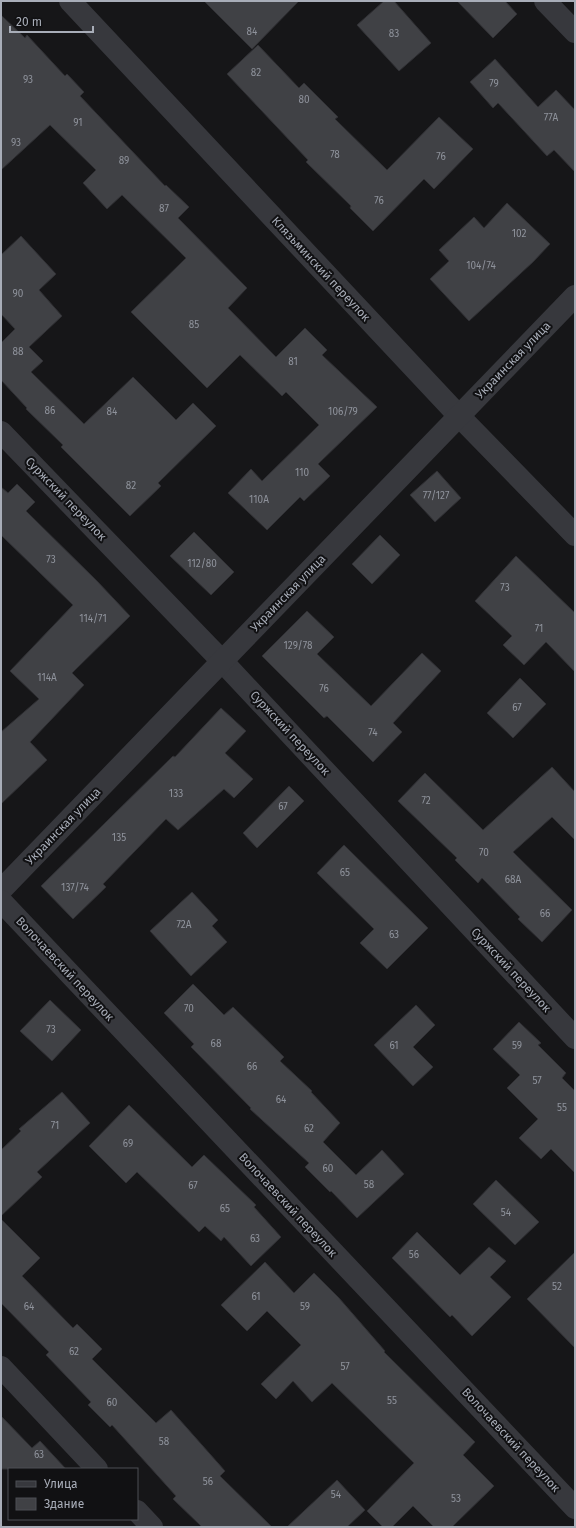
<svg xmlns="http://www.w3.org/2000/svg" width="576" height="1528" font-family="'Fira Sans',sans-serif">
  <rect width="100%" height="100%" fill="#161618"/>
  <g fill="#404145" stroke="#303034">
    <path d="M 204,1 L 299,1 L 252,49 Z"/>
    <path d="M 384,1 L 394,1 L 431,43 L 399,71 L 357,25 Z"/>
    <path d="M 457,1 L 505,1 L 517,14 L 493,38 Z"/>
    <path d="M 1,15 L 25,38 L 27,35 L 65,76 L 67,74 L 84,92 L 80,96 L 165,186 L 166,185 L 189,207 L 178,218 L 247,288 L 228,308 L 276,357 L 305,328 L 327,350 L 322,355 L 377,407 L 318,464 L 330,476 L 304,501 L 300,497 L 267,530 L 228,493 L 251,469 L 262,481 L 319,425 L 286,392 L 282,396 L 240,355 L 207,388 L 131,312 L 186,258 L 122,195 L 107,209 L 83,183 L 96,170 L 50,125 L 1,170 Z"/>
    <path d="M 258,45 L 299,88 L 304,83 L 338,117 L 335,119 L 387,170 L 439,117 L 473,149 L 434,189 L 424,179 L 373,231 L 350,208 L 351,206 L 306,162 L 308,160 L 227,74 Z"/>
    <path d="M 495,59 L 538,107 L 556,90 L 575,110 L 575,172 L 554,150 L 547,156 L 498,103 L 493,108 L 470,82 Z"/>
    <path d="M 507,203 L 550,244 L 533,262 L 469,321 L 430,279 L 449,261 L 439,250 L 474,217 L 484,228 Z"/>
    <path d="M 21,236 L 56,274 L 39,290 L 62,316 L 29,347 L 43,361 L 31,372 L 84,424 L 133,377 L 176,420 L 193,403 L 216,426 L 158,483 L 161,486 L 130,516 L 61,447 L 63,445 L 26,409 L 27,408 L 1,380 L 1,343 L 15,329 L 1,314 L 1,255 Z"/>
    <path d="M 437,471 L 461,498 L 435,522 L 410,495 Z"/>
    <path d="M 17,484 L 35,502 L 26,511 L 97,581 L 130,616 L 72,673 L 84,685 L 30,742 L 47,760 L 1,804 L 1,732 L 39,699 L 10,671 L 73,605 L 2,536 L 1,537 L 1,487 L 8,493 Z"/>
    <path d="M 194,532 L 234,572 L 211,595 L 170,556 Z"/>
    <path d="M 380,535 L 400,555 L 372,584 L 352,564 Z"/>
    <path d="M 516,556 L 575,613 L 575,672 L 546,642 L 524,665 L 503,645 L 512,636 L 475,601 Z"/>
    <path d="M 307,611 L 334,637 L 317,654 L 371,706 L 422,653 L 441,671 L 393,723 L 402,732 L 373,762 L 327,716 L 324,718 L 262,656 Z"/>
    <path d="M 520,678 L 546,704 L 513,738 L 487,713 Z"/>
    <path d="M 221,708 L 246,731 L 225,753 L 253,779 L 234,798 L 224,789 L 178,830 L 166,819 L 103,884 L 106,887 L 73,919 L 41,886 L 173,756 L 175,757 Z"/>
    <path d="M 552,767 L 575,792 L 575,840 L 552,817 L 513,852 L 572,910 L 542,942 L 518,919 L 520,917 L 482,878 L 478,883 L 455,860 L 457,858 L 398,801 L 425,773 L 483,830 Z"/>
    <path d="M 289,786 L 304,801 L 257,848 L 243,833 Z"/>
    <path d="M 344,845 L 428,928 L 387,969 L 360,943 L 374,929 L 317,873 Z"/>
    <path d="M 192,892 L 218,920 L 212,926 L 227,942 L 191,976 L 150,931 Z"/>
    <path d="M 193,984 L 224,1015 L 233,1007 L 284,1057 L 280,1061 L 312,1091 L 311,1092 L 340,1123 L 323,1142 L 356,1175 L 382,1150 L 404,1174 L 357,1218 L 331,1191 L 330,1192 L 305,1167 L 309,1163 L 250,1109 L 251,1108 L 191,1047 L 194,1044 L 164,1013 Z"/>
    <path d="M 50,1000 L 81,1030 L 52,1061 L 20,1031 Z"/>
    <path d="M 416,1005 L 435,1025 L 413,1047 L 433,1067 L 413,1086 L 374,1045 Z"/>
    <path d="M 519,1022 L 541,1043 L 538,1045 L 566,1073 L 562,1078 L 575,1091 L 575,1173 L 551,1149 L 541,1159 L 519,1138 L 538,1119 L 507,1088 L 520,1075 L 493,1049 Z"/>
    <path d="M 62,1092 L 90,1123 L 37,1172 L 42,1177 L 1,1216 L 1,1150 L 21,1131 L 19,1129 Z"/>
    <path d="M 129,1105 L 192,1167 L 204,1155 L 256,1205 L 254,1207 L 281,1237 L 251,1266 L 224,1237 L 221,1241 L 205,1226 L 199,1232 L 137,1172 L 126,1183 L 89,1146 Z"/>
    <path d="M 496,1180 L 539,1222 L 515,1245 L 473,1204 Z"/>
    <path d="M 1,1219 L 40,1258 L 22,1276 L 73,1328 L 77,1324 L 102,1349 L 92,1359 L 156,1423 L 171,1410 L 225,1471 L 220,1476 L 272,1527 L 202,1527 L 173,1499 L 176,1496 L 112,1425 L 110,1427 L 88,1405 L 91,1402 L 46,1355 L 49,1352 L 1,1303 Z"/>
    <path d="M 417,1232 L 460,1275 L 489,1247 L 506,1261 L 490,1277 L 511,1297 L 472,1336 L 452,1315 L 450,1317 L 392,1258 Z"/>
    <path d="M 575,1252 L 575,1348 L 527,1299 Z"/>
    <path d="M 265,1262 L 294,1293 L 314,1273 L 339,1298 L 385,1351 L 384,1352 L 475,1442 L 463,1455 L 494,1486 L 452,1527 L 434,1527 L 413,1506 L 392,1527 L 383,1527 L 367,1511 L 414,1463 L 332,1383 L 312,1402 L 293,1381 L 276,1399 L 261,1384 L 301,1345 L 267,1311 L 247,1331 L 221,1305 Z"/>
    <path d="M 1,1416 L 32,1448 L 40,1441 L 66,1469 L 1,1469 Z"/>
    <path d="M 337,1480 L 365,1510 L 347,1527 L 287,1527 Z"/>
  </g>
  <g fill="none" stroke-linecap="round" stroke-linejoin="round">
    <g stroke="#37383d" stroke-width="22">
      <path d="M 70,1 L 459,416 L 575,535"/>
      <path d="M 545,1 L 575,32"/>
      <path d="M 1,432 L 222,661 L 575,1038"/>
      <path d="M 1,890 L 575,296"/>
      <path d="M 1,901 L 575,1508"/>
      <path d="M 1,1367 L 97,1469"/>
      <path d="M 137,1511 L 152,1527"/>
    </g>
  </g>
  <g text-anchor="middle" dominant-baseline="central" stroke-width="4" stroke-linejoin="round" paint-order="stroke">
    <g font-size="10" fill="#8e929b">
      <text x="252" y="32">84</text>
      <text x="394" y="34">83</text>
      <text x="256" y="73">82</text>
      <text x="28" y="80">93</text>
      <text x="494" y="84">79</text>
      <text x="304" y="100">80</text>
      <text x="551" y="118">77А</text>
      <text x="78" y="123">91</text>
      <text x="16" y="143">93</text>
      <text x="335" y="155">78</text>
      <text x="441" y="157">76</text>
      <text x="124" y="161">89</text>
      <text x="379" y="201">76</text>
      <text x="164" y="209">87</text>
      <text x="519" y="234">102</text>
      <text x="481" y="266">104/74</text>
      <text x="18" y="294">90</text>
      <text x="194" y="325">85</text>
      <text x="18" y="352">88</text>
      <text x="293" y="362">81</text>
      <text x="50" y="411">86</text>
      <text x="112" y="412">84</text>
      <text x="343" y="412">106/79</text>
      <text x="302" y="473">110</text>
      <text x="131" y="486">82</text>
      <text x="436" y="496">77/127</text>
      <text x="259" y="500">110А</text>
      <text x="51" y="560">73</text>
      <text x="202" y="564">112/80</text>
      <text x="505" y="588">73</text>
      <text x="93" y="619">114/71</text>
      <text x="539" y="629">71</text>
      <text x="298" y="646">129/78</text>
      <text x="47" y="678">114А</text>
      <text x="324" y="689">76</text>
      <text x="517" y="708">67</text>
      <text x="373" y="733">74</text>
      <text x="176" y="794">133</text>
      <text x="426" y="801">72</text>
      <text x="283" y="807">67</text>
      <text x="119" y="838">135</text>
      <text x="484" y="853">70</text>
      <text x="345" y="873">65</text>
      <text x="513" y="880">68А</text>
      <text x="75" y="888">137/74</text>
      <text x="545" y="914">66</text>
      <text x="184" y="925">72А</text>
      <text x="394" y="935">63</text>
      <text x="189" y="1009">70</text>
      <text x="51" y="1030">73</text>
      <text x="216" y="1044">68</text>
      <text x="394" y="1046">61</text>
      <text x="517" y="1046">59</text>
      <text x="252" y="1067">66</text>
      <text x="537" y="1081">57</text>
      <text x="281" y="1100">64</text>
      <text x="562" y="1108">55</text>
      <text x="55" y="1126">71</text>
      <text x="309" y="1129">62</text>
      <text x="128" y="1144">69</text>
      <text x="328" y="1169">60</text>
      <text x="369" y="1185">58</text>
      <text x="193" y="1186">67</text>
      <text x="225" y="1209">65</text>
      <text x="506" y="1213">54</text>
      <text x="255" y="1239">63</text>
      <text x="414" y="1255">56</text>
      <text x="557" y="1287">52</text>
      <text x="256" y="1297">61</text>
      <text x="29" y="1307">64</text>
      <text x="305" y="1307">59</text>
      <text x="74" y="1352">62</text>
      <text x="345" y="1367">57</text>
      <text x="392" y="1401">55</text>
      <text x="112" y="1403">60</text>
      <text x="164" y="1442">58</text>
      <text x="39" y="1455">63</text>
      <text x="208" y="1482">56</text>
      <text x="336" y="1495">54</text>
      <text x="456" y="1499">53</text>
    </g>
    <g font-size="12" fill="#a8adb8" stroke="#111113">
      <text transform="translate(321 269) rotate(47)">Клязьминский переулок</text>
      <text transform="translate(513 360) rotate(-46)">Украинская улица</text>
      <text transform="translate(66 499) rotate(46)">Суржский переулок</text>
      <text transform="translate(288 593) rotate(-46)">Украинская улица</text>
      <text transform="translate(290 733) rotate(47)">Суржский переулок</text>
      <text transform="translate(63 826) rotate(-46)">Украинская улица</text>
      <text transform="translate(65 969) rotate(47)">Волочаевский переулок</text>
      <text transform="translate(511 970) rotate(47)">Суржский переулок</text>
      <text transform="translate(288 1205) rotate(47)">Волочаевский переулок</text>
      <text transform="translate(511 1440) rotate(47)">Волочаевский переулок</text>
    </g>
  </g>
  <rect width="576" height="1528" fill="none" stroke="#a8adb8" stroke-width="4"/>
  <rect x="8" y="1468" width="130" height="52" fill="#111113" stroke="#4d4f55"/>
  <rect x="16" y="1481" width="20" height="6" fill="#37383d" stroke="#4d4f55"/>
  <text x="44" y="1488" font-size="12" fill="#a8adb8">Улица</text>
  <rect x="16" y="1498" width="20" height="12" fill="#404145" stroke="#4d4f55"/>
  <text x="44" y="1508" font-size="12" fill="#a8adb8">Здание</text>
  <path d="M10 26v6h83v-6" fill="none" stroke="#a8adb8" stroke-width="2"/>
  <text x="16" y="26" font-size="12" fill="#a8adb8" stroke="#111113" stroke-width="3" paint-order="stroke">20 m</text>
</svg>
